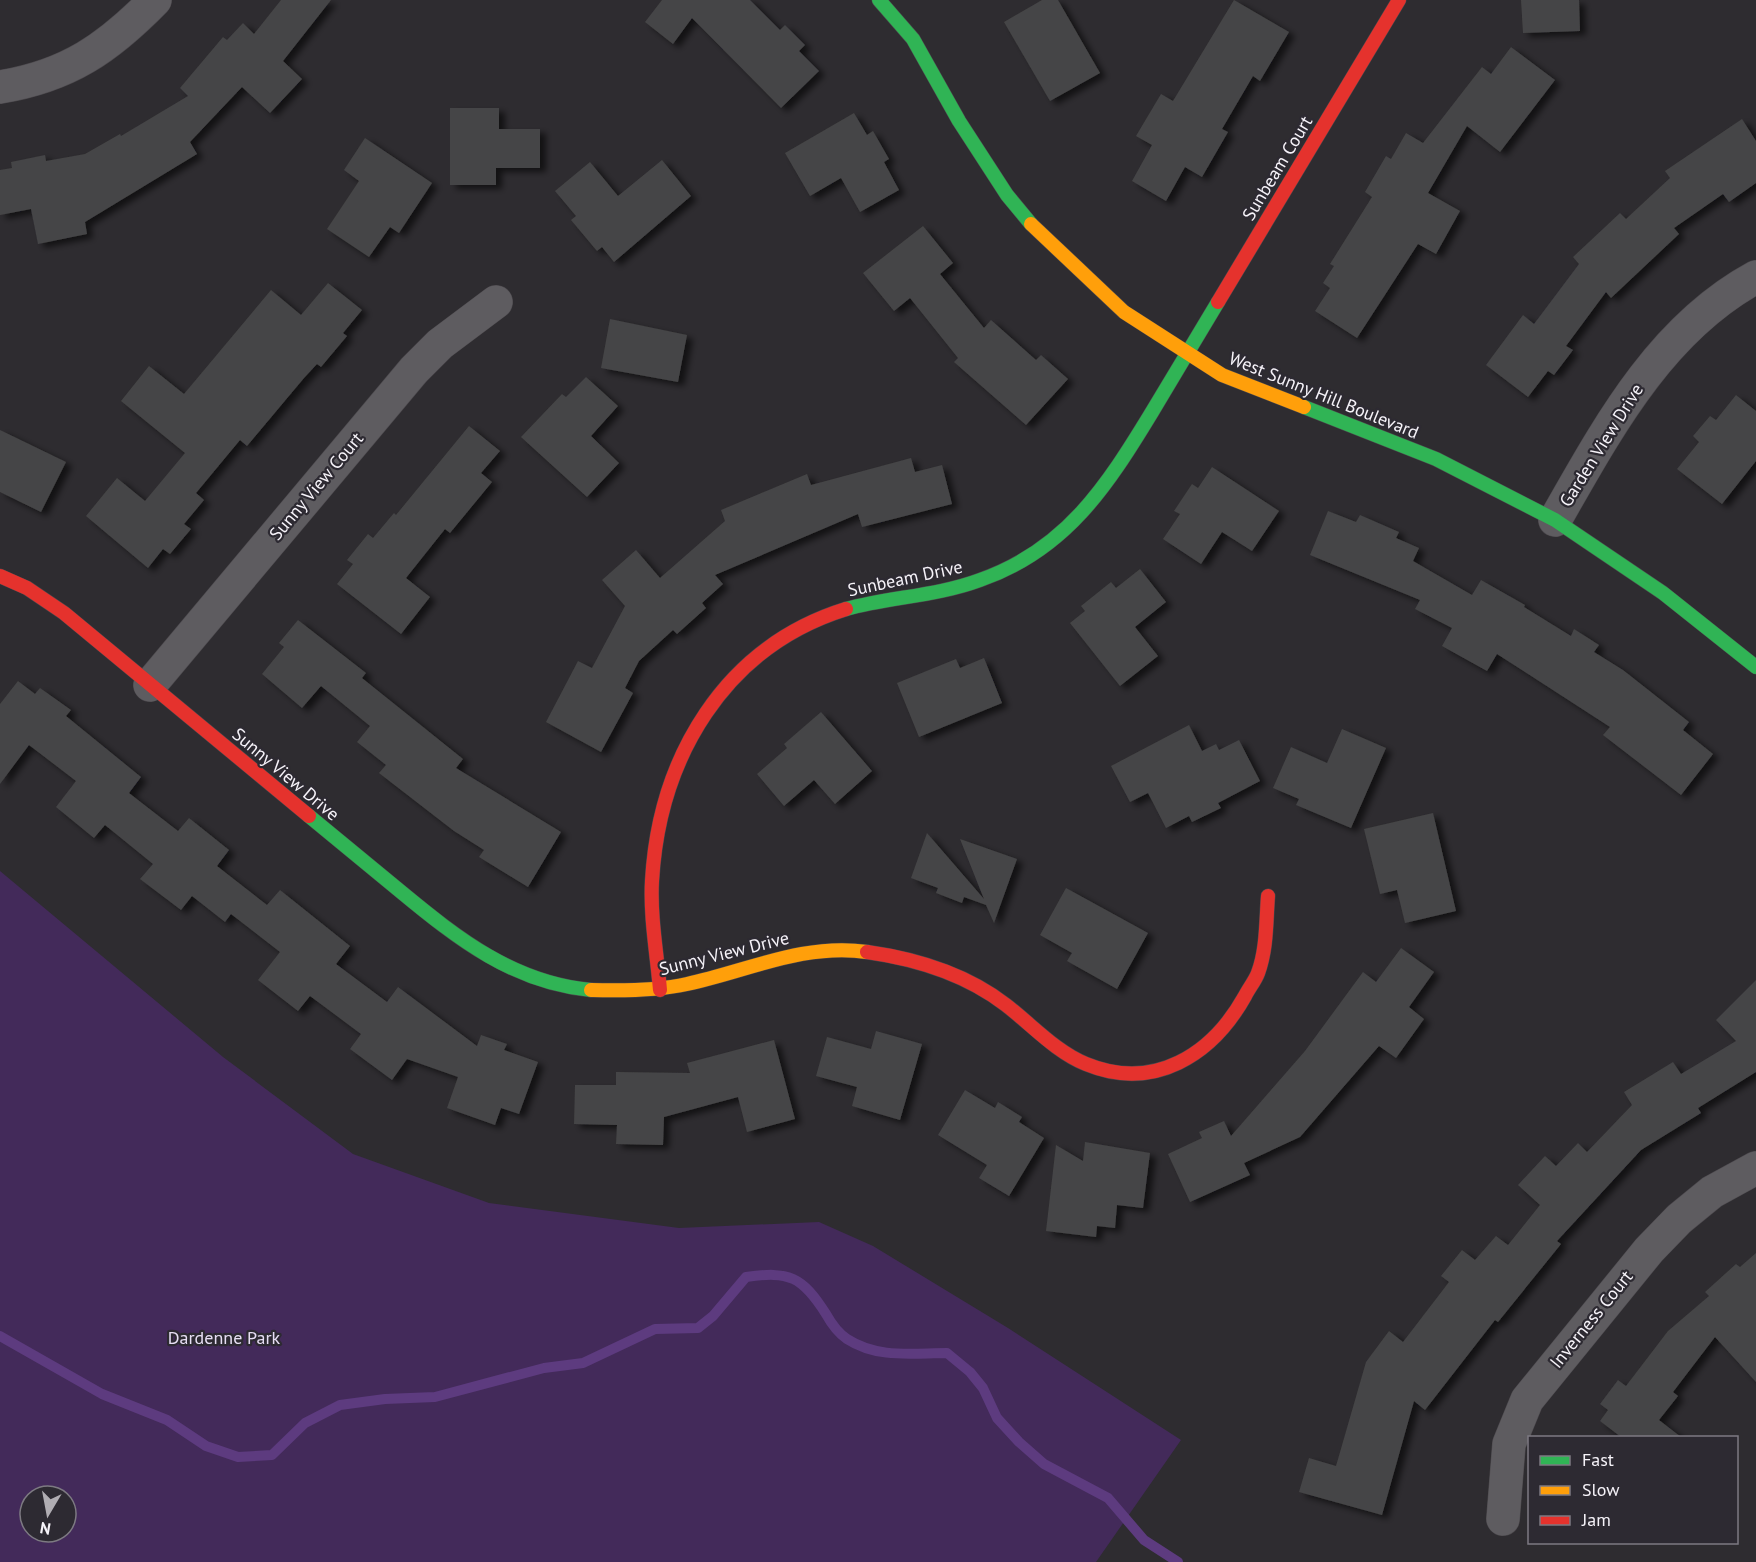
<svg xmlns="http://www.w3.org/2000/svg" width="1756" height="1562" font-family="'PT Sans',sans-serif">
  <defs>
    <filter id="shadow"><feDropShadow dx="6" dy="4" stdDeviation="3" flood-color="#0009"/></filter>
  </defs>
  <rect width="100%" height="100%" fill="#2e2c30"/>
  <path fill="#432a5a" fill-rule="evenodd" d="M 0,871 L 223,1057 L 353,1154 L 489,1203 L 679,1228 L 819,1222 L 873,1246 L 1008,1328 L 1181,1440 L 1096,1562 L 0,1562 ZM 30,1496 L 66,1496 L 66,1532 L 30,1532 Z"/>
  <g fill="none" stroke-linecap="round" stroke-linejoin="round">
    <path stroke="#5d3b7f" stroke-width="10" d="M 0,1336 L 102,1394 L 167,1420 L 206,1446 L 238,1457 L 272,1455 L 305,1423 L 340,1405 L 385,1399 L 435,1397 L 544,1368 L 583,1363 L 655,1329 L 698,1328 L 713,1316 L 746,1277 C 789,1271 802,1276 826,1314 C 831,1323 838,1333 847,1339 C 878,1359 913,1353 947,1353 L 970,1372 L 983,1388 L 997,1418 L 1019,1442 L 1044,1464 L 1108,1498 L 1144,1540 L 1178,1562"/>
  </g>
  <g fill="#454546" filter="url(#shadow)">
    <path d="M 281,0 L 331,0 L 283,61 L 302,79 L 270,113 L 242,87 L 190,142 L 197,154 L 85,222 L 87,234 L 38,244 L 31,209 L 0,215 L 0,170 L 12,168 L 11,162 L 45,155 L 46,161 L 85,154 L 120,134 L 121,136 L 188,96 L 180,88 L 223,37 L 227,40 L 243,23 L 254,34 Z"/>
    <path d="M 662,0 L 750,0 L 780,30 L 785,25 L 805,45 L 799,51 L 819,71 L 781,108 L 692,18 L 673,44 L 645,22 Z"/>
    <path d="M 1042,0 L 1058,0 L 1100,73 L 1050,101 L 1004,22 Z"/>
    <path d="M 1234,0 L 1289,32 L 1260,81 L 1253,76 L 1222,129 L 1228,132 L 1202,177 L 1185,167 L 1166,201 L 1132,181 L 1152,145 L 1136,136 L 1161,94 L 1173,101 Z"/>
    <path d="M 1521,0 L 1579,0 L 1580,31 L 1523,33 Z"/>
    <path d="M 1511,47 L 1555,80 L 1500,152 L 1467,126 L 1428,193 L 1460,211 L 1436,254 L 1418,244 L 1357,338 L 1315,311 L 1330,288 L 1323,283 L 1334,266 L 1330,264 L 1372,197 L 1365,192 L 1386,156 L 1391,159 L 1406,133 L 1423,143 L 1482,67 L 1491,74 Z"/>
    <path d="M 450,108 L 499,108 L 499,129 L 540,129 L 540,168 L 496,168 L 496,185 L 450,185 Z"/>
    <path d="M 854,113 L 867,135 L 873,131 L 889,159 L 884,162 L 899,190 L 860,212 L 841,178 L 810,196 L 785,153 Z"/>
    <path d="M 1742,119 L 1756,141 L 1756,183 L 1729,202 L 1723,194 L 1674,228 L 1679,234 L 1611,298 L 1606,292 L 1566,346 L 1573,350 L 1554,375 L 1548,371 L 1528,397 L 1486,365 L 1523,315 L 1534,324 L 1579,264 L 1573,257 L 1620,213 L 1626,219 L 1670,178 L 1665,171 Z"/>
    <path d="M 365,138 L 432,183 L 399,233 L 390,227 L 369,257 L 327,229 L 359,181 L 344,170 Z"/>
    <path d="M 662,160 L 691,196 L 614,262 L 602,247 L 597,251 L 571,220 L 576,216 L 555,191 L 590,162 L 618,196 Z"/>
    <path d="M 923,226 L 953,263 L 940,274 L 984,328 L 991,320 L 1036,360 L 1041,355 L 1068,379 L 1026,425 L 954,362 L 958,358 L 910,298 L 894,311 L 863,273 Z"/>
    <path d="M 328,283 L 362,310 L 343,333 L 347,336 L 321,367 L 317,364 L 304,378 L 247,446 L 240,440 L 196,493 L 204,500 L 184,524 L 191,529 L 170,554 L 163,549 L 148,568 L 86,516 L 117,478 L 145,501 L 185,453 L 121,401 L 149,366 L 184,394 L 271,290 L 301,315 Z"/>
    <path d="M 610,319 L 687,335 L 678,382 L 601,368 Z"/>
    <path d="M 586,377 L 618,406 L 591,436 L 619,463 L 587,497 L 521,437 L 562,394 L 566,397 Z"/>
    <path d="M 1736,395 L 1756,411 L 1756,461 L 1722,504 L 1677,469 L 1699,442 L 1693,436 L 1710,416 L 1716,420 Z"/>
    <path d="M 469,426 L 500,451 L 481,473 L 492,482 L 450,533 L 445,529 L 406,578 L 430,597 L 401,634 L 337,584 L 353,564 L 347,560 L 368,534 L 373,538 L 394,513 L 396,515 Z"/>
    <path d="M 0,430 L 66,462 L 41,512 L 0,492 Z"/>
    <path d="M 911,458 L 915,472 L 942,465 L 952,504 L 862,527 L 858,514 L 715,575 L 723,584 L 702,603 L 706,608 L 677,634 L 673,630 L 639,661 L 625,688 L 633,693 L 601,752 L 546,722 L 578,661 L 592,668 L 625,606 L 602,580 L 636,550 L 660,578 L 725,521 L 721,510 L 807,474 L 811,485 Z"/>
    <path d="M 1212,467 L 1279,511 L 1252,551 L 1222,532 L 1201,564 L 1163,539 L 1180,514 L 1174,511 L 1192,484 L 1198,488 Z"/>
    <path d="M 1328,511 L 1356,522 L 1360,515 L 1399,532 L 1396,538 L 1419,548 L 1413,561 L 1472,595 L 1481,580 L 1525,605 L 1524,607 L 1571,636 L 1574,629 L 1599,645 L 1594,652 L 1623,670 L 1689,722 L 1683,730 L 1713,754 L 1681,795 L 1603,735 L 1610,727 L 1497,654 L 1487,671 L 1442,646 L 1452,628 L 1415,609 L 1420,600 L 1310,555 Z"/>
    <path d="M 1140,569 L 1166,602 L 1135,627 L 1158,656 L 1120,686 L 1070,623 L 1085,611 L 1081,606 L 1111,582 L 1116,588 Z"/>
    <path d="M 298,620 L 366,673 L 362,678 L 463,759 L 456,768 L 561,832 L 528,887 L 479,857 L 484,850 L 454,831 L 379,773 L 386,765 L 357,742 L 370,726 L 321,686 L 302,708 L 262,674 L 284,647 L 279,643 Z"/>
    <path d="M 984,658 L 1002,703 L 919,737 L 897,683 L 956,659 L 960,668 Z"/>
    <path d="M 18,681 L 35,694 L 40,688 L 71,710 L 66,716 L 141,777 L 129,793 L 178,831 L 189,818 L 229,850 L 217,866 L 267,905 L 280,890 L 350,946 L 336,964 L 387,1002 L 398,987 L 477,1046 L 481,1035 L 507,1044 L 504,1050 L 538,1062 L 519,1114 L 501,1108 L 495,1125 L 447,1108 L 458,1077 L 407,1059 L 392,1080 L 350,1049 L 361,1034 L 310,996 L 298,1011 L 258,980 L 280,952 L 231,914 L 225,922 L 192,896 L 181,910 L 140,879 L 153,864 L 105,825 L 94,838 L 56,807 L 76,781 L 29,745 L 0,784 L 0,704 Z"/>
    <path d="M 821,712 L 872,771 L 835,804 L 814,780 L 784,806 L 757,774 L 787,748 L 784,744 Z"/>
    <path d="M 1189,725 L 1202,751 L 1216,744 L 1219,750 L 1239,740 L 1260,781 L 1218,803 L 1221,808 L 1192,822 L 1189,816 L 1166,828 L 1148,793 L 1130,802 L 1111,766 Z"/>
    <path d="M 1342,729 L 1386,748 L 1351,828 L 1296,805 L 1299,799 L 1273,788 L 1291,747 L 1327,763 Z"/>
    <path d="M 1433,813 L 1456,911 L 1405,923 L 1397,890 L 1380,894 L 1364,829 Z"/>
    <path d="M 927,833 L 984,899 L 960,839 L 1017,859 L 994,923 L 986,905 L 964,897 L 962,903 L 936,893 L 938,888 L 911,878 Z"/>
    <path d="M 1066,888 L 1148,933 L 1117,989 L 1067,961 L 1072,953 L 1040,935 Z"/>
    <path d="M 1401,948 L 1434,972 L 1409,1007 L 1424,1019 L 1396,1058 L 1379,1046 L 1300,1137 L 1244,1163 L 1250,1175 L 1190,1202 L 1168,1154 L 1202,1138 L 1199,1132 L 1224,1121 L 1231,1136 L 1305,1051 L 1363,972 L 1376,982 Z"/>
    <path d="M 1756,980 L 1756,1072 L 1698,1108 L 1701,1113 L 1641,1150 L 1557,1241 L 1561,1244 L 1498,1322 L 1495,1320 L 1425,1410 L 1414,1401 L 1382,1515 L 1299,1492 L 1309,1458 L 1336,1466 L 1366,1362 L 1389,1331 L 1403,1342 L 1449,1282 L 1441,1276 L 1462,1250 L 1475,1260 L 1496,1236 L 1508,1245 L 1540,1205 L 1518,1185 L 1545,1156 L 1556,1166 L 1578,1143 L 1587,1152 L 1632,1105 L 1624,1092 L 1673,1062 L 1681,1074 L 1736,1041 L 1716,1020 Z"/>
    <path d="M 876,1031 L 922,1044 L 900,1120 L 852,1106 L 857,1087 L 816,1076 L 827,1037 L 871,1049 Z"/>
    <path d="M 774,1040 L 795,1119 L 747,1132 L 738,1097 L 664,1117 L 663,1145 L 616,1144 L 617,1125 L 574,1124 L 575,1085 L 616,1085 L 616,1072 L 690,1073 L 687,1063 Z"/>
    <path d="M 965,1090 L 995,1108 L 998,1102 L 1022,1117 L 1019,1122 L 1044,1138 L 1009,1196 L 979,1178 L 987,1165 L 938,1135 Z"/>
    <path d="M 1085,1142 L 1150,1153 L 1143,1208 L 1117,1205 L 1115,1228 L 1097,1226 L 1096,1237 L 1046,1231 L 1056,1145 L 1083,1161 Z"/>
    <path d="M 1756,1253 L 1756,1382 L 1715,1337 L 1673,1392 L 1678,1396 L 1659,1420 L 1681,1437 L 1621,1437 L 1600,1421 L 1608,1410 L 1600,1404 L 1618,1380 L 1626,1386 L 1668,1331 L 1709,1296 L 1705,1292 L 1736,1264 L 1740,1267 Z"/>
  </g>
  <g fill="none" stroke-linecap="round" stroke-linejoin="round">
    <g stroke="#4c494d" stroke-width="34">
      <g id="street">
        <path d="M 0,87 C 68,76 108,48 155,0"/>
        <path d="M 1555,520 C 1607,429 1660,329 1756,277"/>
        <path d="M 150,685 L 414,370 L 440,344 L 496,302"/>
        <path d="M 1503,1519 L 1509,1444 L 1527,1400 L 1649,1250 L 1679,1219 L 1712,1192 L 1756,1168"/>
      </g>
    </g>
    <g stroke="#4c494d" stroke-width="15">
      <g id="fast">
        <path d="M 879,0 L 913,39 L 959,121 L 1007,195 L 1031,224"/>
        <path d="M 1304,407 L 1436,459 L 1555,520 L 1663,593 L 1756,667"/>
        <path d="M 846,609 C 890,597 937,596 980,580 C 1066,550 1107,486 1152,412 C 1174,375 1196,339 1218,302"/>
        <path d="M 309,816 C 339,841 370,866 400,891 C 458,939 514,983 591,990"/>
      </g>
    </g>
    <g stroke="#4c494d" stroke-width="15">
      <g id="slow">
        <path d="M 1031,224 L 1124,312 L 1222,375 L 1304,407"/>
        <path d="M 591,990 C 623,991 656,991 687,984 C 748,971 803,943 867,952"/>
      </g>
    </g>
    <g stroke="#4c494d" stroke-width="15">
      <g id="jam">
        <path d="M 1218,302 L 1399,0"/>
        <path d="M 0,576 L 27,588 L 64,613 L 309,816"/>
        <path d="M 867,952 C 917,959 966,974 1006,1005 C 1032,1025 1056,1052 1086,1064 C 1154,1092 1212,1055 1245,996 C 1249,988 1255,981 1258,973 C 1267,949 1266,921 1268,896"/>
        <path d="M 660,990 C 657,954 650,917 652,881 C 659,758 724,647 846,609"/>
      </g>
    </g>
    <use href="#street" stroke="#5e5c60" stroke-width="33"/>
    <use href="#fast" stroke="#30b455" stroke-width="14"/>
    <use href="#slow" stroke="#ff9f0a" stroke-width="14"/>
    <use href="#jam" stroke="#e5322d" stroke-width="14"/>
  </g>
  <g text-anchor="middle" dominant-baseline="central" stroke-width="4.5" stroke-linejoin="round" paint-order="stroke">
    <g font-size="18" fill="#f6f3f9" stroke="#2d2a32">
      <text transform="translate(1277 168) rotate(-59)">Sunbeam Court</text>
      <text transform="translate(1324 395) rotate(22)">West Sunny Hill Boulevard</text>
      <text transform="translate(1601 445) rotate(-58)">Garden View Drive</text>
      <text transform="translate(316 486) rotate(-50)">Sunny View Court</text>
      <text transform="translate(905 578) rotate(-12)">Sunbeam Drive</text>
      <text transform="translate(286 774) rotate(40)">Sunny View Drive</text>
      <text transform="translate(724 953) rotate(-14)">Sunny View Drive</text>
      <text transform="translate(1591 1319) rotate(-51)">Inverness Court</text>
    </g>
    <g font-size="18" fill="#e7def4" stroke="#2d2a32">
      <text x="224" y="1337">Dardenne Park</text>
    </g>
  </g>
  <rect x="1528" y="1436" width="210" height="108" fill="#2d2a32" stroke="#7d7a82" stroke-width="1.5"/>
  <rect x="1540" y="1456" width="30" height="9" fill="#30b455" stroke="#7d7a82" stroke-width="1.5"/>
  <text x="1582" y="1466" font-size="18" fill="#f6f3f9">Fast</text>
  <rect x="1540" y="1486" width="30" height="9" fill="#ff9f0a" stroke="#7d7a82" stroke-width="1.5"/>
  <text x="1582" y="1496" font-size="18" fill="#f6f3f9">Slow</text>
  <rect x="1540" y="1516" width="30" height="9" fill="#e5322d" stroke="#7d7a82" stroke-width="1.5"/>
  <text x="1582" y="1526" font-size="18" fill="#f6f3f9">Jam</text>
  <g transform="translate(48 1514) rotate(190)"><circle r="28" fill="#2d2a32" stroke="#7d7a82" stroke-width="1.5"/>
  <path d="M0-4.5L10 22L0 15L-10 22Z" fill="#b0adb3"/>
  <text y="-9" font-size="16" font-weight="bold" text-anchor="middle" fill="#f6f3f9">N</text>
  </g>
</svg>
